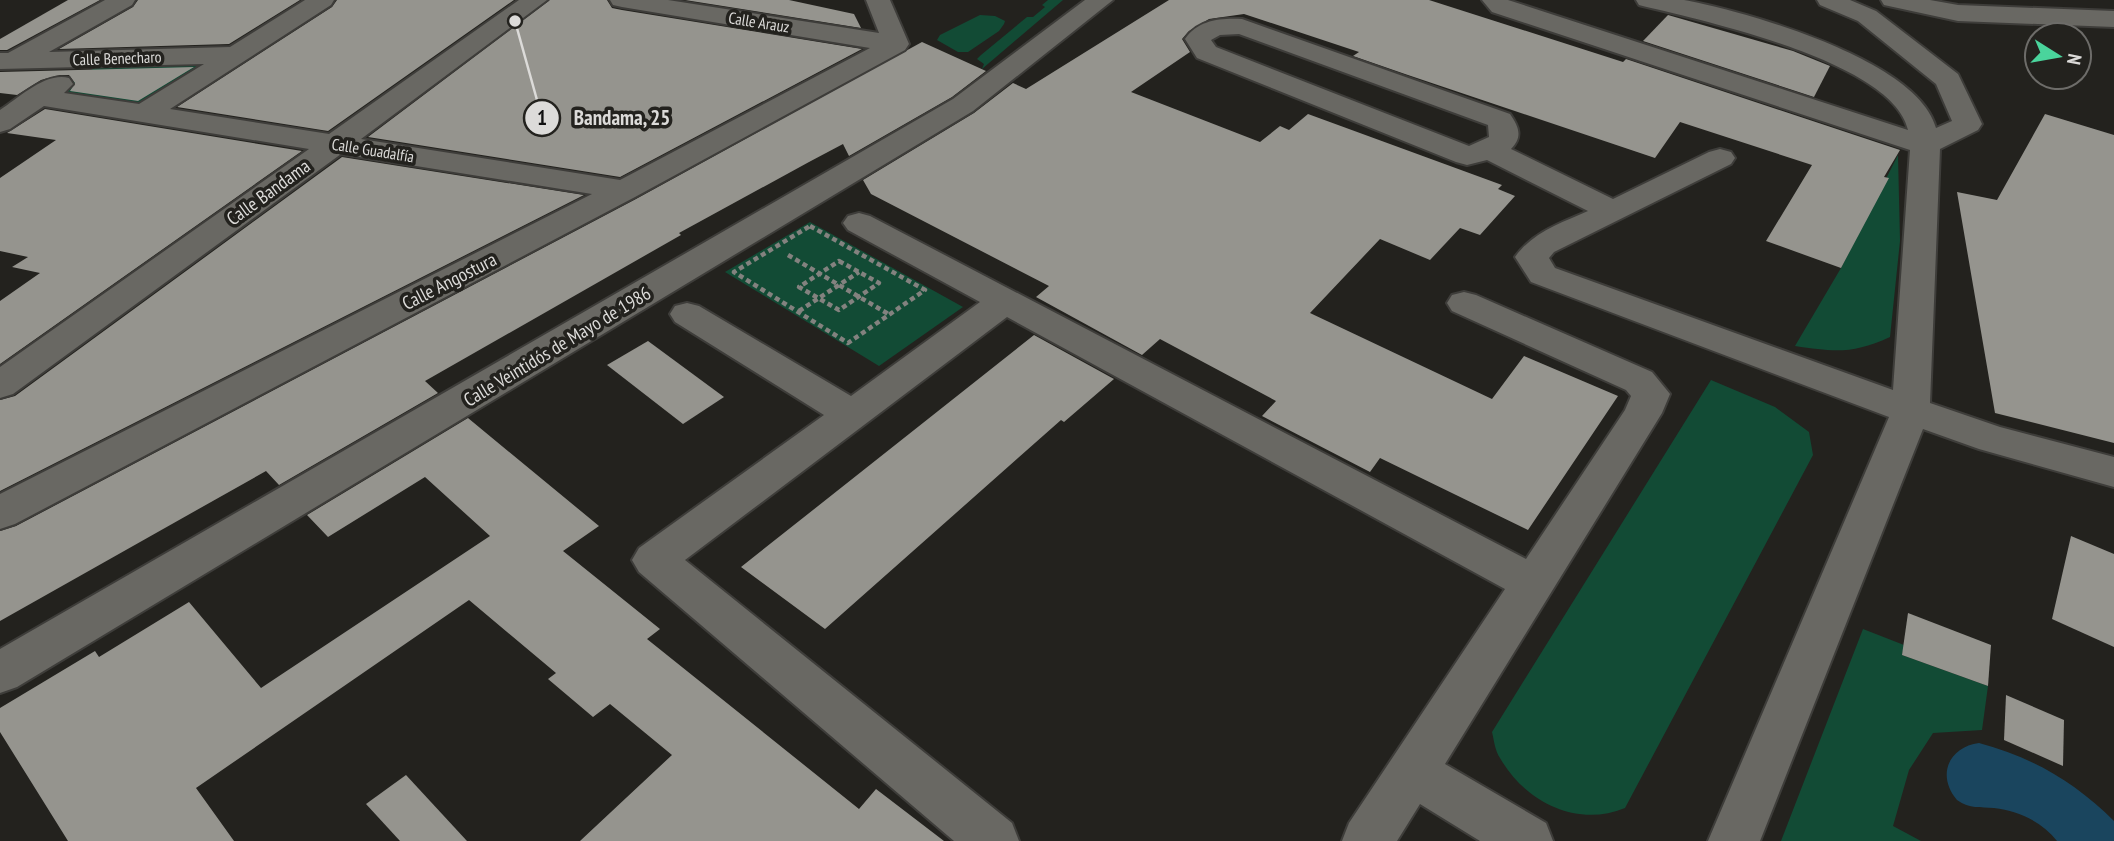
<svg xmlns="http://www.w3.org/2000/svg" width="2114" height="841" font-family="'PT Sans Narrow',sans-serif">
  <rect width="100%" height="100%" fill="#23221e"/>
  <g fill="#124b35">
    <path d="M 1048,0 L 1063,0 L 982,69 L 984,64 L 977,59 L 981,55 L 1027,17 L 1033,17 L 1045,7 L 1042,5 Z"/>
    <path d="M 980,15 L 995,16 L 1005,21 L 1004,24 L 999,31 L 968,52 L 958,52 L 937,40 L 940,35 Z"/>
    <path d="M 201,65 L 140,105 L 61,93 L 61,89 L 93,69 L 105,66 Z"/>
    <path d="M 1898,155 L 1900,241 L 1890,337 C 1853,354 1835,352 1795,346 L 1841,268 Z"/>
    <path d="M 810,222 L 963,307 L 879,366 L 725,272 Z"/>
    <path d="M 1711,380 L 1775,407 L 1809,432 L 1813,455 L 1625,808 C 1577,828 1525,802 1500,758 C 1495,751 1494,740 1492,732 Z"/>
    <path d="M 1863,629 L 1904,645 L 1902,655 L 1988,686 L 1982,730 L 1933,733 L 1909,770 L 1893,826 L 1921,841 L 1781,841 Z"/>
  </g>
  <path fill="#1a455e" d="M 1979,743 C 2032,757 2075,782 2114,821 L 2114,841 L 2057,841 C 2042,822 2019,811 1994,808 C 1980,807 1970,809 1957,800 C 1936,775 1949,747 1979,743 Z"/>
  <g fill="#95948e">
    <path d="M 68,0 L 100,0 L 7,50 L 0,50 L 0,39 Z"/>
    <path d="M 138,0 L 300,0 L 229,44 L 59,49 L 133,7 Z"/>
    <path d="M 337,0 L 514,0 L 328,131 L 177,107 L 332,7 Z"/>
    <path d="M 550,0 L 607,0 L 612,8 L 622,10 L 862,49 L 620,177 L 368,137 Z"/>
    <path d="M 685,0 L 789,0 L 854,14 L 861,28 Z"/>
    <path d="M 1169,0 L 1429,0 L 1623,62 L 1626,59 L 1900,150 L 1884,177 L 1889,178 L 1841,268 L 1766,241 L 1812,165 L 1680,122 L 1655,158 L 1405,74 L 1353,56 L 1359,52 L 1244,14 L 1209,19 L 1189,31 L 1182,39 L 1190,52 L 1131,92 L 1260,142 L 1280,126 L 1289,130 L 1308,114 L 1502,185 L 1498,189 L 1515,196 L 1480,235 L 1460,228 L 1430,260 L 1380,239 L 1310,313 L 1492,399 L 1524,356 L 1618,396 L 1528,530 L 1380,458 L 1370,472 L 1262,416 L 1276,401 L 1160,339 L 1142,355 L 1036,297 L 1049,286 L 871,194 L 863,180 L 974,113 L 1013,83 L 1026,89 Z"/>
    <path d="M 1668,15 L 1793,51 L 1830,66 L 1814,97 L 1643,41 Z"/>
    <path d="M 922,42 L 986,71 L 952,97 L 849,156 L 843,144 L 809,162 L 679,233 L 681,235 L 425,381 L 438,393 L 279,485 L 266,471 L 0,621 L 0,531 L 16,526 L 636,199 Z"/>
    <path d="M 194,67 L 138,101 L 70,91 L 75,83 L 69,75 L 60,75 L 41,80 L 17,95 L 0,93 L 0,72 Z"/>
    <path d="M 45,109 L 302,151 L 0,364 L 0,301 L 40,273 L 12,267 L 28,257 L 0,251 L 0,178 L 56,140 L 7,133 Z"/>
    <path d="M 2045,114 L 2114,135 L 2114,443 L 1995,413 L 1957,192 L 1997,200 Z"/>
    <path d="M 342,157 L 584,195 L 0,491 L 0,400 L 15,396 Z"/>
    <path d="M 1034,335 L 1114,379 L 1064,422 L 1061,420 L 825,629 L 741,567 Z"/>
    <path d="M 648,341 L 724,397 L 683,424 L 607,365 Z"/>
    <path d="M 468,418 L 599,526 L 563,551 L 660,629 L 647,639 L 859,809 L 876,789 L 944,841 L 580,841 L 672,755 L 610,704 L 593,717 L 548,679 L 556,673 L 469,600 L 196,788 L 234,841 L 68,841 L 0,732 L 0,708 L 95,651 L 99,657 L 189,602 L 261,688 L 490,536 L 425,477 L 328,537 L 307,515 Z"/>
    <path d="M 2071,536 L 2114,554 L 2114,647 L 2052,619 Z"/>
    <path d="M 1908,613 L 1991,645 L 1988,686 L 1902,655 Z"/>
    <path d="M 2006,695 L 2064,720 L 2063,766 L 2004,740 Z"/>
    <path d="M 406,775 L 467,841 L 400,841 L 366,804 Z"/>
  </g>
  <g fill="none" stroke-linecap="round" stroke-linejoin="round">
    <g stroke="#3e3d3a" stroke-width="4">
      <g id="street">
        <path d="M 105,0 L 135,0 L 132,5 L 49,52 L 230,47 L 305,0 L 334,0 L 331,5 L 170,109 L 329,134 L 519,0 L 547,0 L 361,139 L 620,180 L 870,48 L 622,7 L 613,5 L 610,0 L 668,0 L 879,33 L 866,0 L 890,0 L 909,44 L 905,50 L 635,197 L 15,524 L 0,529 L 0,494 L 592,194 L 341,154 L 13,394 L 0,398 L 0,367 L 309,149 L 44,106 L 10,129 L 0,132 L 0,110 C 19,98 45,72 69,78 L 73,84 L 64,93 L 139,104 L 204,64 L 0,69 L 0,53 L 8,53 Z"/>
        <path d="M 1085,0 L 1113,0 L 973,111 L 17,687 L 0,693 L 0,649 L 953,99 Z"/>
        <path d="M 1482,0 L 1508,0 L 1908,130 C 1893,61 1700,20 1639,5 L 1636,0 C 1651,0 1669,0 1684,0 C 1748,12 1918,60 1936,128 L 1952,121 L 1936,84 L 1858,21 L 1820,5 L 1817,0 L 1850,0 L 1876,11 L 1958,74 L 1982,124 L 1978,130 L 1940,149 L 1930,403 L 2000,427 L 2114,457 L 2114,487 L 1979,449 L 1923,429 L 1760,841 L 1708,841 L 1889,417 L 1531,282 L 1515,257 C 1533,232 1561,223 1588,211 L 1487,160 L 1467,165 L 1456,162 L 1197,58 L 1185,39 C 1198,20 1220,18 1242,19 L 1510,114 C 1519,127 1523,137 1511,149 L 1613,199 L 1709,152 L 1720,149 L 1731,152 L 1735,158 L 1731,164 L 1554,252 L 1549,258 L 1555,268 L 1893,390 L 1910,150 L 1492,12 ZM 1239,34 L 1488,125 L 1489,137 L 1469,146 L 1216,47 L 1211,40 L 1220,35 Z"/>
        <path d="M 1881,0 L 1930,0 L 1958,5 L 2114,11 L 2114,27 L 1958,21 L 1884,5 Z"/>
        <path d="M 859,213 L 870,216 L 1526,559 L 1625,410 L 1631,396 L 1626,390 L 1452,311 L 1447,303 L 1452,295 L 1464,292 L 1476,295 L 1652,372 L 1670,394 L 1662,413 L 1445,764 L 1546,823 L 1553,841 L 1480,841 L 1420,804 L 1397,841 L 1342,841 L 1349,823 L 1505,589 L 1007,317 L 685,560 L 1012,823 L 1019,841 L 954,841 L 639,572 L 632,560 L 639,548 L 824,415 L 675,322 L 670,314 L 675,306 L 687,303 L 699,306 L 851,396 L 980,302 L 848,230 L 843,223 L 848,216 Z"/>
      </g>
    </g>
    <g stroke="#83827f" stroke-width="4.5" stroke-dasharray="5 3.5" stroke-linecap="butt">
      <path d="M 810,226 L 925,290 L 848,343 L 734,272 Z"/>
      <path d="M 788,255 L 890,315"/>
      <path d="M 839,261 L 879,283 L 839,310 L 799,287 Z"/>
      <path d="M 799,311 L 859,272"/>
    </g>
    <use href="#street" fill="#696863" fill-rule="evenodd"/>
  </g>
  <g text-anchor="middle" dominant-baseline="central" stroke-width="7" stroke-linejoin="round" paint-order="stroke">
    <g font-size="16" fill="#dcdbd9" stroke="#23221e">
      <text transform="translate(759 22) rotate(9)">Calle Arauz</text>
      <text transform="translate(117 58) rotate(-2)">Calle Benecharo</text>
      <text transform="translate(373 150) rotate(9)">Calle Guadalfía</text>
    </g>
    <g font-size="19" fill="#dcdbd9" stroke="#23221e">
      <text transform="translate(268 192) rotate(-36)">Calle Bandama</text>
      <text transform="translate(449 281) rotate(-27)">Calle Angostura</text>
      <text transform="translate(557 346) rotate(-31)">Calle Veintidós de Mayo de 1986</text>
    </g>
  </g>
  <path fill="none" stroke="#dcdbd9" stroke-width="2.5" d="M515 21L542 118"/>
  <g fill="#dcdbd9" stroke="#23221e" stroke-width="2.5">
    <circle cx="515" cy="21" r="7"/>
    <circle cx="542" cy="118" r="18"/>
  </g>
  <g font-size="21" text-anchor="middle" font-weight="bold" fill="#111">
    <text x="542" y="125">1</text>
  </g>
  <g font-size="21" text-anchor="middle" font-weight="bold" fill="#dcdbd9" stroke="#23221e" stroke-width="7" stroke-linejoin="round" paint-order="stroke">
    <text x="622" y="125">Bandama, 25</text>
  </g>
  <g transform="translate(2058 56) rotate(101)"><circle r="33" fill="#23221e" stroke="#6d6c69" stroke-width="2"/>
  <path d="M0-5L12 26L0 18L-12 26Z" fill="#4ad49c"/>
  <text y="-10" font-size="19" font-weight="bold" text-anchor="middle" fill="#dcdbd9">N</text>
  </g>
</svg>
